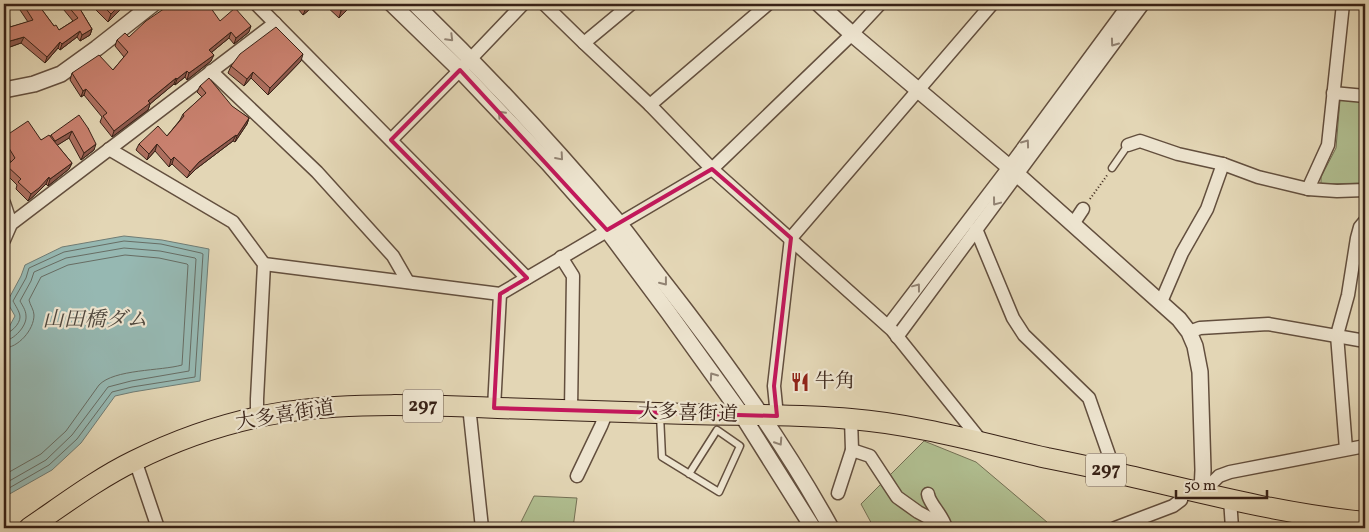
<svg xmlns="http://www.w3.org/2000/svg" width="1369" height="532" font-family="Vollkorn,'Noto Serif JP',serif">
  <rect width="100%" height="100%" fill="#e3d6b5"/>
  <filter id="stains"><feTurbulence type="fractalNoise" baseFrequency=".004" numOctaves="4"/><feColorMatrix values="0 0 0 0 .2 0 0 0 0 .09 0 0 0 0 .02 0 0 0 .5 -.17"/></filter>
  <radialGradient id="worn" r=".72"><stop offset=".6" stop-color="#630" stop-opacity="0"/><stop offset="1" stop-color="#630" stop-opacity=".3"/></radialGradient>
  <g fill="#b0be90" stroke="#747054">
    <path d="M 1340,100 L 1365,102 L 1365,183 L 1321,184 L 1321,177 L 1336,148 Z"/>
    <path d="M 924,441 L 976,462 L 1054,528 L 874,528 L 861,504 Z"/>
    <path d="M 534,496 L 577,498 L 573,528 L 518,528 Z"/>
  </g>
  <path fill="#96b8b2" stroke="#707c74" d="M 124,236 L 162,240 L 209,249 L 200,381 L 133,392 L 115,396 L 81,443 L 52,470 L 6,496 L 7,502 L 4,502 L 4,331 L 9,327 L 15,316 L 7,302 L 21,276 L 25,265 L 62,247 Z"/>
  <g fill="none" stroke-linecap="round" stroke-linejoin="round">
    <g stroke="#676d64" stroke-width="1">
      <path d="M 4,334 C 11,333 20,324 20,317 C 20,312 15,305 13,301 L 26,278 L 29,268 L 64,252 L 124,241 L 161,244 L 201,253 L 203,254 L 195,377 L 132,387 L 112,392 L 77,439 L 49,465 L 4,491"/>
      <path d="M 4,341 C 14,340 27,326 26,316 C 26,310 22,305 20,301 L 31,281 L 34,272 L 66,258 L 124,248 L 160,251 L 195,258 L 196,259 L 189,371 L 131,381 L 108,387 L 72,435 L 46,460 L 4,484"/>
      <path d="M 4,348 C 18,348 34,330 34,315 C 34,310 30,305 29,300 L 41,277 L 68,265 L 125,255 L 159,258 L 187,264 L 188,265 L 182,365 C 161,371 114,369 99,385 L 66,431 L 41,454 L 4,475"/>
    </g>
    <g stroke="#634f3e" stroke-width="9">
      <g id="service">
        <path d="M 1112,168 L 1128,145"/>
        <path d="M 660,415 L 662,457 L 719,492 L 740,446 L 717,430 L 689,474"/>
      </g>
    </g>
    <g stroke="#634f3e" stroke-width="15">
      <g id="minor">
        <path d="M 256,4 L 527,278"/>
        <path d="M 544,4 L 584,43 L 650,105 L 712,169 L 892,330 L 982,442"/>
        <path d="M 584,43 L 631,4"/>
        <path d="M 211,71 L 317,172 L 393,256 L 408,282"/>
        <path d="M 1333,93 L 1365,96"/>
        <path d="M 650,105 L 768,4"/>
        <path d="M 391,140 L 460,70 L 523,4"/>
        <path d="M 1128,145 L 1140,141 L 1178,154 L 1223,164 L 1258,177 L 1308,189 L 1337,191 L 1365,190"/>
        <path d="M 109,149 L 233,222 L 264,264 L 257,399 L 257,418"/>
        <path d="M 1308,189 L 1328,145 L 1343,4"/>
        <path d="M 4,203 L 11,224"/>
        <path d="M 1073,224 L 1083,209"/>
        <path d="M 976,229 L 1013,318 L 1024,335 L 1089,398 L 1110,458 L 1112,471"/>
        <path d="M 4,240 L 11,224 L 275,23"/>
        <path d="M 561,257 L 573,276 L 571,410"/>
        <path d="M 264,264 L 500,294 L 712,169 L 852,34 L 880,4"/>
        <path d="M 1161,302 L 1182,253 L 1207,209 L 1223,164"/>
        <path d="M 888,326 L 1009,167 L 1129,4"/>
        <path d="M 1189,332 L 1200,328 L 1268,324 L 1365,341"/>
        <path d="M 897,337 L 1143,4"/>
        <path d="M 469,406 L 482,528"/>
        <path d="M 494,408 L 500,294"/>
        <path d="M 777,416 L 774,386 L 791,238 L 992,4"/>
        <path d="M 1346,449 L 1337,335 L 1348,295 L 1357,238 L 1360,227 L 1365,221"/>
        <path d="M 852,450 L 870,456 L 897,497 L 918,512 L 931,519 L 942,528"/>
        <path d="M 135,460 L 158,528"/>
        <path d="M 577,476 L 601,426 L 607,411"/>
        <path d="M 838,493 L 852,450 L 851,419"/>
        <path d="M 1202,493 L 1219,476 L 1230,472 L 1365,446"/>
        <path d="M 928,494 C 929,504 943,515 946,528"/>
        <path d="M 1230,499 L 1232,528"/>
        <path d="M 1115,528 L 1173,506 L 1181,500 L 1184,489"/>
      </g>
    </g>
    <g stroke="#634f3e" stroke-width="18">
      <g id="tertiary">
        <path d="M 392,4 L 460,70 L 548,163 L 607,230 L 668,312 L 742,415 L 813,528"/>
        <path d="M 415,4 C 486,73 554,146 618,222 C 632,239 645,258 659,276 C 722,356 782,439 831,528"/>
        <path d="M 819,4 L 852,34 L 1009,167 L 1179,319 L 1189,332 L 1195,346 L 1200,372 L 1203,470 L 1202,493"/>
        <path d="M 4,90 L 34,84 L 61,74 L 97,48 L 153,4"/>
      </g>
    </g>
    <g stroke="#382217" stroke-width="22">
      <path id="trunk" d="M 29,528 C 63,505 97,479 134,461 C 180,438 234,420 285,412 C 355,402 427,405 498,408 C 551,410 604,411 657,413 C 722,416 787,413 851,419 C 876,421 901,425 926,430 C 967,438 1007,449 1047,458 C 1072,463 1097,468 1121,474 C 1202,493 1283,514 1365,522"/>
    </g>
    <path stroke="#382217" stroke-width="2" stroke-dasharray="1 2.5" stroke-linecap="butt" d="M 1090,199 L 1108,174"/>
    <use href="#service" stroke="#ede4cf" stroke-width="6"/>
    <use href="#minor" stroke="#ede4cf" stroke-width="12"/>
    <use href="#tertiary" stroke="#ede4cf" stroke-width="15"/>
    <use href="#trunk" stroke="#e3d6b5" stroke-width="20"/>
  </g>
  <g fill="#ad6f5f" stroke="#382217">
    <path d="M 16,4 L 51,4 L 42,10 L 54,26 L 59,30 L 73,21 L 59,4 L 77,4 L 92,29 L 90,35 L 80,41 L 77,37 L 60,50 L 58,48 L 45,63 L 21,43 L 7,48 L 4,36 L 4,6 L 10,27 L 28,22 Z"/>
    <path d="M 90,4 L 138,4 L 130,10 L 125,5 L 108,22 Z"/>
    <path d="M 294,4 L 316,4 L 303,15 Z"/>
    <path d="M 324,4 L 352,4 L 351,6 L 339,18 Z"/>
    <path d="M 220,21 L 249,32 L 234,44 L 229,38 L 212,52 L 211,61 L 187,80 L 185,77 L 175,85 L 174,84 L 150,104 L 148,110 L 112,137 L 100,122 L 102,117 L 84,95 L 81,97 L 70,80 L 72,73 L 113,70 L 124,57 L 115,46 L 117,40 Z"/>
    <path d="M 301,61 L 268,95 L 251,78 L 244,86 L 228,73 L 231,66 Z"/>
    <path d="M 200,86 L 249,118 L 247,124 L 235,142 L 233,141 L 196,169 L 187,178 L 172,164 L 169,167 L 155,151 L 147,160 L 136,150 L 139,144 L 167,136 L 180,120 L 183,114 L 202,97 L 197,92 Z"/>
    <path d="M 88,128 L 94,150 L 81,160 L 69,138 L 57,145 L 72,163 L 69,169 L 48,186 L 46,184 L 36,194 L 28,201 L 16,189 L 17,185 L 5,173 L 7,166 L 11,162 L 4,150 L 4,137 L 41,140 L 50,137 L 51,135 Z"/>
  </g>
  <g fill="#8d5a4e" stroke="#382217">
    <path d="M 44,4 L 51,4 L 38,13 L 40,7 Z"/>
    <path d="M 121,4 L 126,4 L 108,22 L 111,14 Z"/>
    <path d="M 132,4 L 138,4 L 130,10 Z"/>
    <path d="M 310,4 L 316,4 L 303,15 L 306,8 Z"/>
    <path d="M 349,4 L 352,4 L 351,6 L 339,18 L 341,11 Z"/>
    <path d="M 251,26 L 249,32 L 234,44 L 236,38 Z"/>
    <path d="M 92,29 L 90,35 L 80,41 L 82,35 Z"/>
    <path d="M 80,31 L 77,37 L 60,50 L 62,44 Z"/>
    <path d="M 231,32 L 229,38 L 207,56 L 209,50 Z"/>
    <path d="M 24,37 L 21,43 L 7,48 L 10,41 Z"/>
    <path d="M 60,42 L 58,48 L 45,63 L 47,57 Z"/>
    <path d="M 303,54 L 301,61 L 268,95 L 270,88 Z"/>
    <path d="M 214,55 L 211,61 L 187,80 L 189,73 Z"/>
    <path d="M 187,71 L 185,77 L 175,85 L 177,79 Z"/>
    <path d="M 253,72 L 251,78 L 244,86 L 247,79 Z"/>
    <path d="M 176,78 L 174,84 L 150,104 L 148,110 L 112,137 L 114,131 L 148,101 Z"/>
    <path d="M 86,89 L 84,95 L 81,97 L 83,91 Z"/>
    <path d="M 249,118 L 247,124 L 235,142 L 237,136 Z"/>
    <path d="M 72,131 L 69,138 L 53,148 L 55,141 Z"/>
    <path d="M 236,135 L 233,141 L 196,169 L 187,178 L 190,172 L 199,162 Z"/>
    <path d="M 96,144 L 94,150 L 81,160 L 84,153 Z"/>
    <path d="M 157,144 L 155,151 L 147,160 L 149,154 Z"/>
    <path d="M 174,157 L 172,164 L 169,167 L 171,160 Z"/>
    <path d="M 72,163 L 69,169 L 48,186 L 50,179 Z"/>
    <path d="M 49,177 L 46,184 L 36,194 L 28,201 L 31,194 Z"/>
  </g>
  <g fill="#c9816f" stroke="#382217">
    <path d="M 7,4 L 9,4 L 10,27 L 33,20 L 23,4 L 44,4 L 40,7 L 54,26 L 56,25 L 59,30 L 78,18 L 66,4 L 77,4 L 92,29 L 82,35 L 80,31 L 62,44 L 60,42 L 47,57 L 24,37 L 10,41 L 4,23 L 4,6 Z"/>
    <path d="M 101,4 L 121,4 L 111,14 Z"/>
    <path d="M 171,4 L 208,4 L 220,21 L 235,8 L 251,26 L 236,38 L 231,32 L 209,50 L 214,55 L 189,73 L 187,71 L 177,79 L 176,78 L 148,101 L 150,103 L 114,131 L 103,116 L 107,113 L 86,89 L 83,91 L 72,73 L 99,55 L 113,70 L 128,52 L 117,40 L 125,33 L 129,37 L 146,21 Z"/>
    <path d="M 302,4 L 310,4 L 306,8 Z"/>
    <path d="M 334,4 L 349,4 L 341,11 Z"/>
    <path d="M 276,27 L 303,54 L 270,88 L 253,72 L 247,79 L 231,66 L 240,54 Z"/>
    <path d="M 209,78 L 232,106 L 249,118 L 237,136 L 236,135 L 199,162 L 190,172 L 174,157 L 171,160 L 157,144 L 149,154 L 139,144 L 158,126 L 167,136 L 184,116 L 183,114 L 206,93 L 200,86 Z"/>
    <path d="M 79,115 L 88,128 L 96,144 L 84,153 L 72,131 L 55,141 L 51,135 Z"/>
    <path d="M 28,121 L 41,140 L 49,135 L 72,163 L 50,179 L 49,177 L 39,188 L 31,194 L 18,182 L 21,179 L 7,166 L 15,158 L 4,140 L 4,137 Z"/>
  </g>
  <defs><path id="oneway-chevron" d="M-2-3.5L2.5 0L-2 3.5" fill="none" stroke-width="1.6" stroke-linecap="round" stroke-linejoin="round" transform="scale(1.25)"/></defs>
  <g stroke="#928373">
    <use href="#oneway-chevron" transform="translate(450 38) rotate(45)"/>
    <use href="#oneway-chevron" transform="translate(1114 43) rotate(126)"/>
    <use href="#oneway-chevron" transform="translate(501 114) rotate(-133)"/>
    <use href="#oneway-chevron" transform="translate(1026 143) rotate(-54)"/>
    <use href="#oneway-chevron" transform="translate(560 157) rotate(49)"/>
    <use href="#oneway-chevron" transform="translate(996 202) rotate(127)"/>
    <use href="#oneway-chevron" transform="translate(664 282) rotate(52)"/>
    <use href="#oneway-chevron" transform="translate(917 287) rotate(-53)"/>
    <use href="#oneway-chevron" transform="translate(713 376) rotate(-125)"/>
    <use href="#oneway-chevron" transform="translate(779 442) rotate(57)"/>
  </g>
  <path fill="none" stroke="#c2185b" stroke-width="4" stroke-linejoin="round" d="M 460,70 L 607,230 L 712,169 L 791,238 L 774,386 L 777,416 L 494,408 L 500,294 L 527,278 L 391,140 Z"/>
  <defs>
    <g id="restaurant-bare" transform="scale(1.5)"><path d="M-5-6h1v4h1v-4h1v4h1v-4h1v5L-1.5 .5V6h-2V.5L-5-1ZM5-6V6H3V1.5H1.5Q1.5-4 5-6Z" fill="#8f2418" stroke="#ede4cf" stroke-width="2.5" paint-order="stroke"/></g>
  </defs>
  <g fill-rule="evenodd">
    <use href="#restaurant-bare" x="800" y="382"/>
  </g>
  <g text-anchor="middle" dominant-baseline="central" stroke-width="4.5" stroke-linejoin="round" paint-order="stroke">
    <g fill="#ede4cf" stroke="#6e5c4e" stroke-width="1">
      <rect x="403" y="389.5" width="40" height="33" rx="4"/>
      <rect x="1086" y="453.5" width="40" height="33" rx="4"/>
    </g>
    <g font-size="19" font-weight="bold" fill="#382217">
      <text x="423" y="406">297</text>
      <text x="1106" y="470">297</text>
    </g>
    <g font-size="20" fill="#382217" stroke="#ede4cf" text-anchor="start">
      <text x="815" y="382">牛角</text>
    </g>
    <g font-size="20" fill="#382217" stroke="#ede4cf">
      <text transform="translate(688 414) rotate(2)">大多喜街道</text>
      <text transform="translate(285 416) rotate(-9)">大多喜街道</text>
    </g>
    <g font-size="21" font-style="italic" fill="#50483e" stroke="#ede4cf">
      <text x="95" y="320">山田橋ダム</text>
    </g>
  </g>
  <rect width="1369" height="532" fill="none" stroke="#e3d6b5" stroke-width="20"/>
  <rect x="5" y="5" width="1359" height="522" fill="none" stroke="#382217" stroke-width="2.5"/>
  <rect x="10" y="10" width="1349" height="512" fill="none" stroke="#382217"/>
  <path d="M1176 490v8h91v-8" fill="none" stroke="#382217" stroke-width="2.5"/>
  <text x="1184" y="490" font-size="15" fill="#382217" stroke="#ede4cf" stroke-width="4" paint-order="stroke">50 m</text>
  <rect width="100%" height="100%" filter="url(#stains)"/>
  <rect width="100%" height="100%" fill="url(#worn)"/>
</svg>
